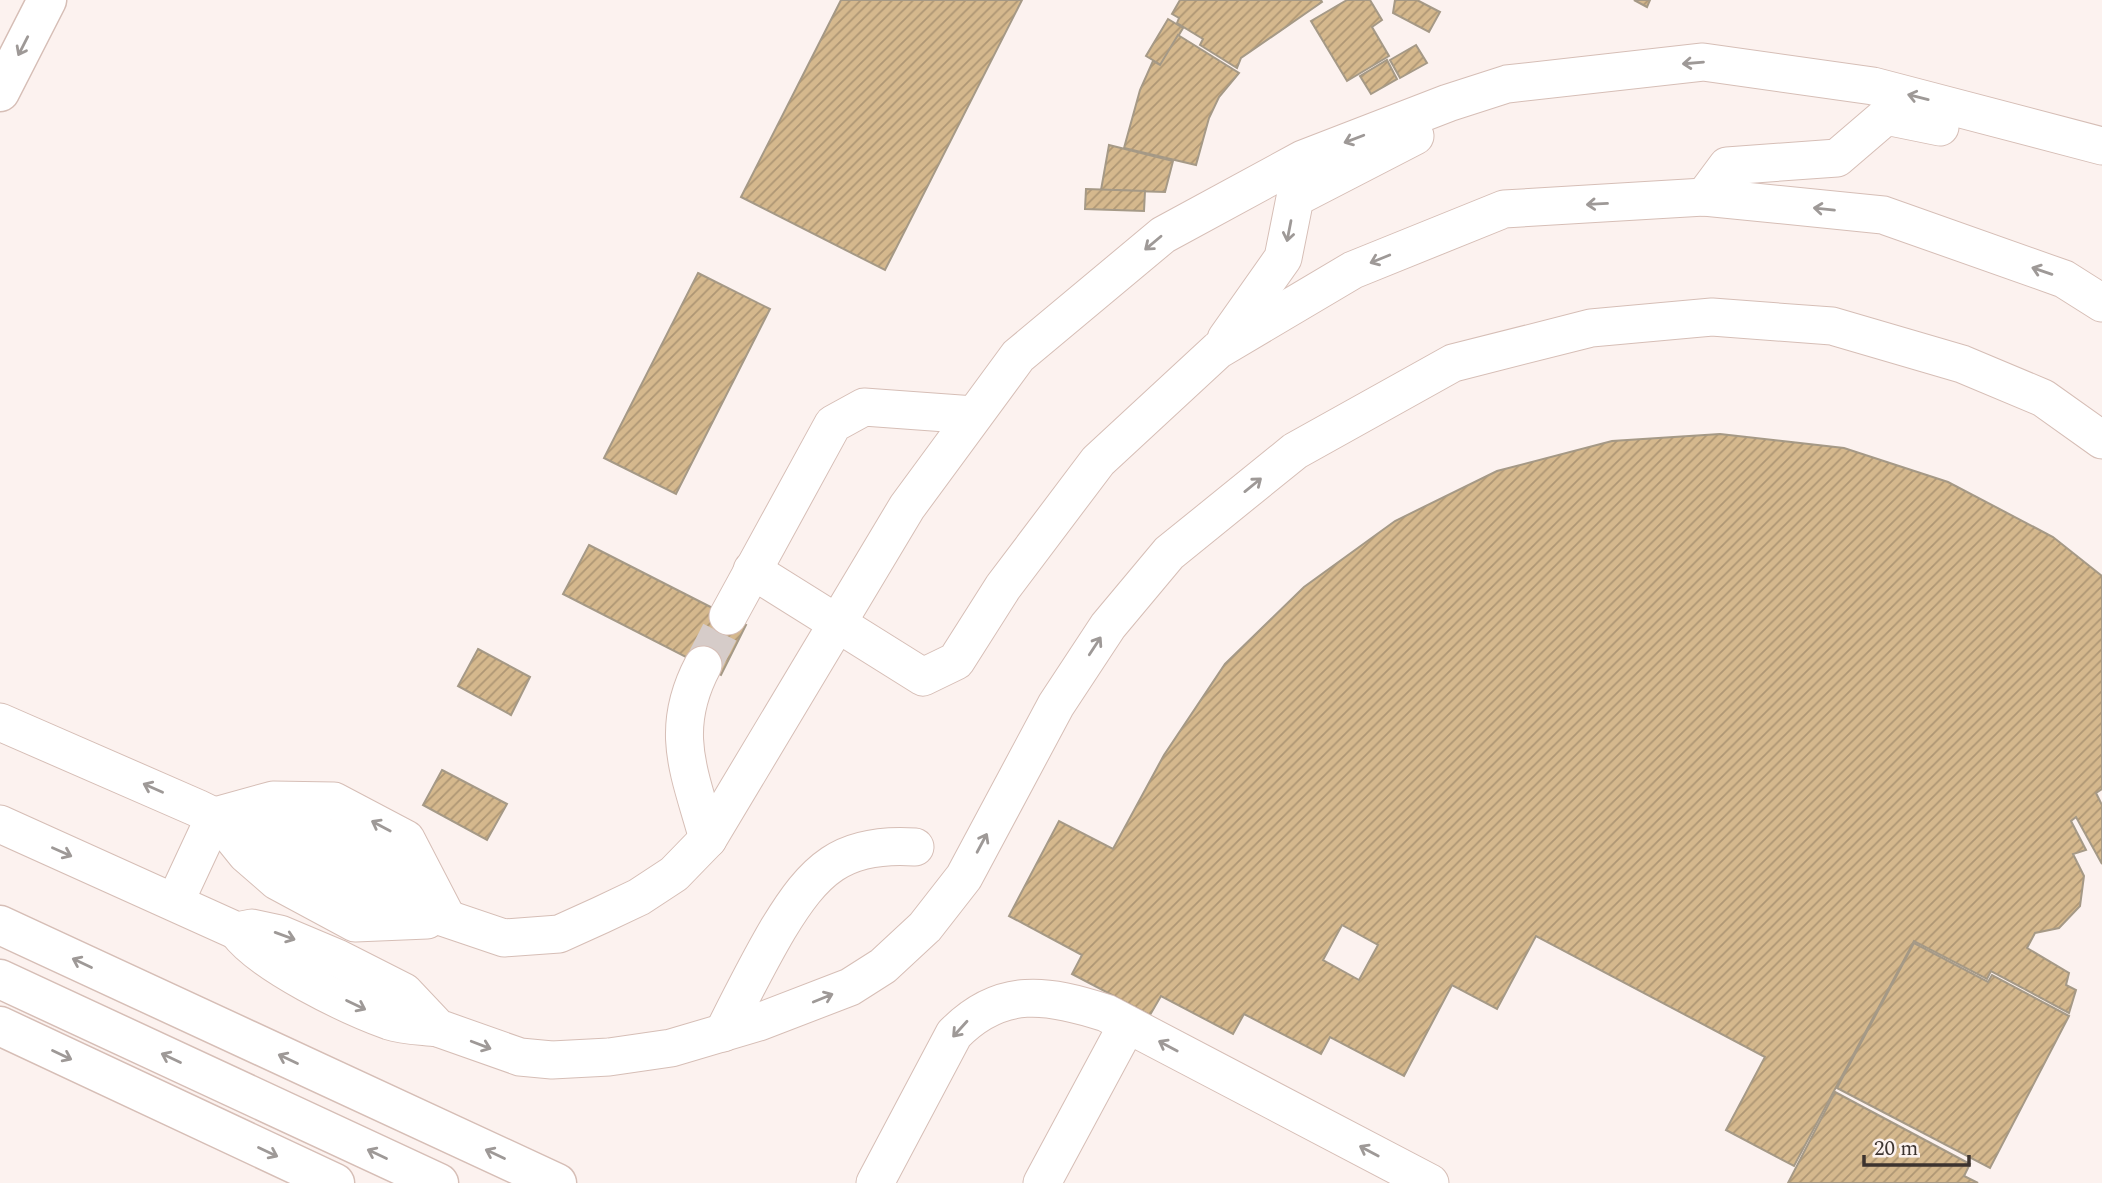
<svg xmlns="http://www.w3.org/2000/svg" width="2102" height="1183" font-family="Spectral,serif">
  <defs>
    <pattern id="building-hatch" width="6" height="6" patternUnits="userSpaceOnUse" patternTransform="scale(1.75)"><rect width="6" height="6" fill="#d5b88d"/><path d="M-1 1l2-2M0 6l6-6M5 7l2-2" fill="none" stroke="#ae9674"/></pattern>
  </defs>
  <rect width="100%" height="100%" fill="#fcf2ef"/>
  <g fill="url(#building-hatch)" stroke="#a59986" stroke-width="2" fill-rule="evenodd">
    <path d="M 841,0 L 1022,0 L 885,270 L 741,197 Z"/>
    <path d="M 1180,0 L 1321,0 L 1322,2 L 1241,58 L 1237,68 L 1200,45 L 1203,39 L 1177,23 L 1179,18 L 1172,14 Z"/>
    <path d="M 1347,0 L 1370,0 L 1382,20 L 1372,27 L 1389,56 L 1347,81 L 1311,21 Z"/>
    <path d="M 1395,0 L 1417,0 L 1440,12 L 1429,32 L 1393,13 Z"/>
    <path d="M 1634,0 L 1650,0 L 1647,7 Z"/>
    <path d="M 1168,19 L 1183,28 L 1161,65 L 1146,56 Z"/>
    <path d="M 1178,35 L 1239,73 L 1219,97 L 1209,118 L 1196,165 L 1124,148 L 1140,90 L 1153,61 L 1160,65 Z"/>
    <path d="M 1416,45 L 1427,63 L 1400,78 L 1390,60 Z"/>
    <path d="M 1387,60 L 1397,79 L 1371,94 L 1360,76 Z"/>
    <path d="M 1109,145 L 1173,161 L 1165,192 L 1101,190 Z"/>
    <path d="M 1086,189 L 1145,191 L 1144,211 L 1085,209 Z"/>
    <path d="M 698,273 L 770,309 L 676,494 L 604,458 Z"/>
    <path d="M 1720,434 L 1844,448 L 1948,482 L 2053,537 L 2102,576 L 2102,789 L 2096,793 L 2102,805 L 2102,864 L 2076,817 L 2071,821 L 2086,850 L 2073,854 L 2084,876 L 2080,906 L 2059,928 L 2035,933 L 2027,948 L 2069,973 L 2066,985 L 2076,990 L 2069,1013 L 1991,971 L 1987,979 L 1914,941 L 1794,1166 L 1726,1130 L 1765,1057 L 1536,936 L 1497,1009 L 1452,985 L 1404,1076 L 1330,1037 L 1321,1054 L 1244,1014 L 1233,1034 L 1161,996 L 1150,1015 L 1072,974 L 1082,955 L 1009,916 L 1059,821 L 1113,849 L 1164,755 L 1225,664 L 1304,587 L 1395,521 L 1497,471 L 1612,441 ZM 1342,925 L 1378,945 L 1359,980 L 1323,960 Z"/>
    <path d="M 589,545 L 746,625 L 721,675 L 563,594 Z"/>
    <path d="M 478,649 L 530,677 L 511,715 L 458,686 Z"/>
    <path d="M 442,770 L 507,804 L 487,840 L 423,805 Z"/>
    <path d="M 1914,943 L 1988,982 L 1992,975 L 2069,1016 L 1990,1168 L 1837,1088 Z"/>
    <path d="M 1835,1092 L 1970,1164 L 1964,1176 L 1978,1183 L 1788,1183 Z"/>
  </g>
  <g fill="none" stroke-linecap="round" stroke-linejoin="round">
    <path stroke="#d6ccc9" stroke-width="37" stroke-dasharray="37 18" stroke-linecap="butt" d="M 703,665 L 728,616"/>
    <g stroke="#d6beb6" stroke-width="39">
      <g id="minor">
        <path d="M 1704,197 L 1727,166 L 1837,158 L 1886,116 L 1940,127"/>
        <path d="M 1226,339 L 1283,258 L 1295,198 L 1415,136"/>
        <path d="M 752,570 L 923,677 L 956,661 L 1003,587 L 1098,461 L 1218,350 L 1353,270 L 1504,209 L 1704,197 L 1883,215 L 2064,279 L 2102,303"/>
        <path d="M 728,616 L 833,424 L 864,407 L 974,415"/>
        <path d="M 703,665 C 668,731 690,773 708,839"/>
        <path d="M 0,722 L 197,808 L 374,894 L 504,938 L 559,934 L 601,915 L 639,897 L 674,874 L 708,839 L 907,507 L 1018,356 L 1163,235 L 1303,159 L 1448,103 L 1507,84 L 1703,62 L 1873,86 L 2102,146"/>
        <path d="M 244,818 C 326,828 370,852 432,905"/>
        <path d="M 0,824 L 237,931 L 252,928 L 280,934 L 337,958 L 404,992 L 438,1028 L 520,1057 L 552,1060 L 609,1057 L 671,1048 L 759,1022 L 850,987 L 883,966 L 925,927 L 964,877 L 1056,705 L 1108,626 L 1169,553 L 1295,451 L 1453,363 L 1591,328 L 1712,317 L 1832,326 L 1962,364 L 2043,398 L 2102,440"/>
        <path d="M 225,828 L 246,854 L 277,881 L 355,923 L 427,920"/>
        <path d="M 175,902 L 215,816 L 273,800 L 334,801 L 406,839 L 447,918"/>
        <path d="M 237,931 C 262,965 348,1006 389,1021 C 405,1026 422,1026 438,1028"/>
        <path d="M 723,1033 C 741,997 758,963 778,929 C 814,870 841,842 915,847"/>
        <path d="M 875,1183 L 954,1034 C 1001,986 1048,994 1106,1013 L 1430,1183"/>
        <path d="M 1042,1183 L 1127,1025"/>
      </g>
    </g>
    <g stroke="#d6beb6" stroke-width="41">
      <g id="major">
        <path d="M 0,92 L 47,0"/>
        <path d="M 0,925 L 557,1183"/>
        <path d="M 0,979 L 439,1183"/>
        <path d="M 0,1026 L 335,1183"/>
      </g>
    </g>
    <use href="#minor" stroke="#fff" stroke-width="37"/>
    <use href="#major" stroke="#fff" stroke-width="38"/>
  </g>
  <defs><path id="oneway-shaft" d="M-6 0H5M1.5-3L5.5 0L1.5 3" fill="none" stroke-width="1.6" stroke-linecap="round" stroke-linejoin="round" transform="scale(1.75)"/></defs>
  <g stroke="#9e9997">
    <use href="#oneway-shaft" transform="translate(23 46) rotate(117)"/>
    <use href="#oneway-shaft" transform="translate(1693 63) rotate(175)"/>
    <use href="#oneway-shaft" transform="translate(1918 97) rotate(-166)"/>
    <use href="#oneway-shaft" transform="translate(1354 139) rotate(159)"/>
    <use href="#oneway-shaft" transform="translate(1597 204) rotate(177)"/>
    <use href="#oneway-shaft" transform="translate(1824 209) rotate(-174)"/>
    <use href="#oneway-shaft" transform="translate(1289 231) rotate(101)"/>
    <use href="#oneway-shaft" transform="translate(1153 243) rotate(140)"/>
    <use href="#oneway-shaft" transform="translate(1380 259) rotate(158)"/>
    <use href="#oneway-shaft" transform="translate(2042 271) rotate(-161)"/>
    <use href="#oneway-shaft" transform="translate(1253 485) rotate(-39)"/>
    <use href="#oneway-shaft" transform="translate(1095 646) rotate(-57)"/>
    <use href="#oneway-shaft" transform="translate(153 788) rotate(-156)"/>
    <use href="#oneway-shaft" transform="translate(381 826) rotate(-152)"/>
    <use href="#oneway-shaft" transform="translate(982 843) rotate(-62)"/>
    <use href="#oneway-shaft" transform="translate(62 852) rotate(24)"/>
    <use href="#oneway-shaft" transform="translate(285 936) rotate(20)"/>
    <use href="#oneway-shaft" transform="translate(82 963) rotate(-155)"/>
    <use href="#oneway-shaft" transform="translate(823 998) rotate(-22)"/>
    <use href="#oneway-shaft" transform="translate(356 1005) rotate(26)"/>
    <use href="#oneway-shaft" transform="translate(960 1029) rotate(132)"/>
    <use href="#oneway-shaft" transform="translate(481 1045) rotate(21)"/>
    <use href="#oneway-shaft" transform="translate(1168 1046) rotate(-152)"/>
    <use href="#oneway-shaft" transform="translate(62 1055) rotate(25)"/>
    <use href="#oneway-shaft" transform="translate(171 1058) rotate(-155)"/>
    <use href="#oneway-shaft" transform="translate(288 1059) rotate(-155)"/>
    <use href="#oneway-shaft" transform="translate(1369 1151) rotate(-152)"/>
    <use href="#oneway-shaft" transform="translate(268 1152) rotate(25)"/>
    <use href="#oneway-shaft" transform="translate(377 1154) rotate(-155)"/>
    <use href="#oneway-shaft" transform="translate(495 1154) rotate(-155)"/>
  </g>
  <path d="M1864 1155v10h105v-10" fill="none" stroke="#3c332f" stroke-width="3.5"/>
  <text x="1874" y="1155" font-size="21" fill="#3c332f" stroke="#fcf2ef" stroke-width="5" paint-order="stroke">20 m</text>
</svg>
